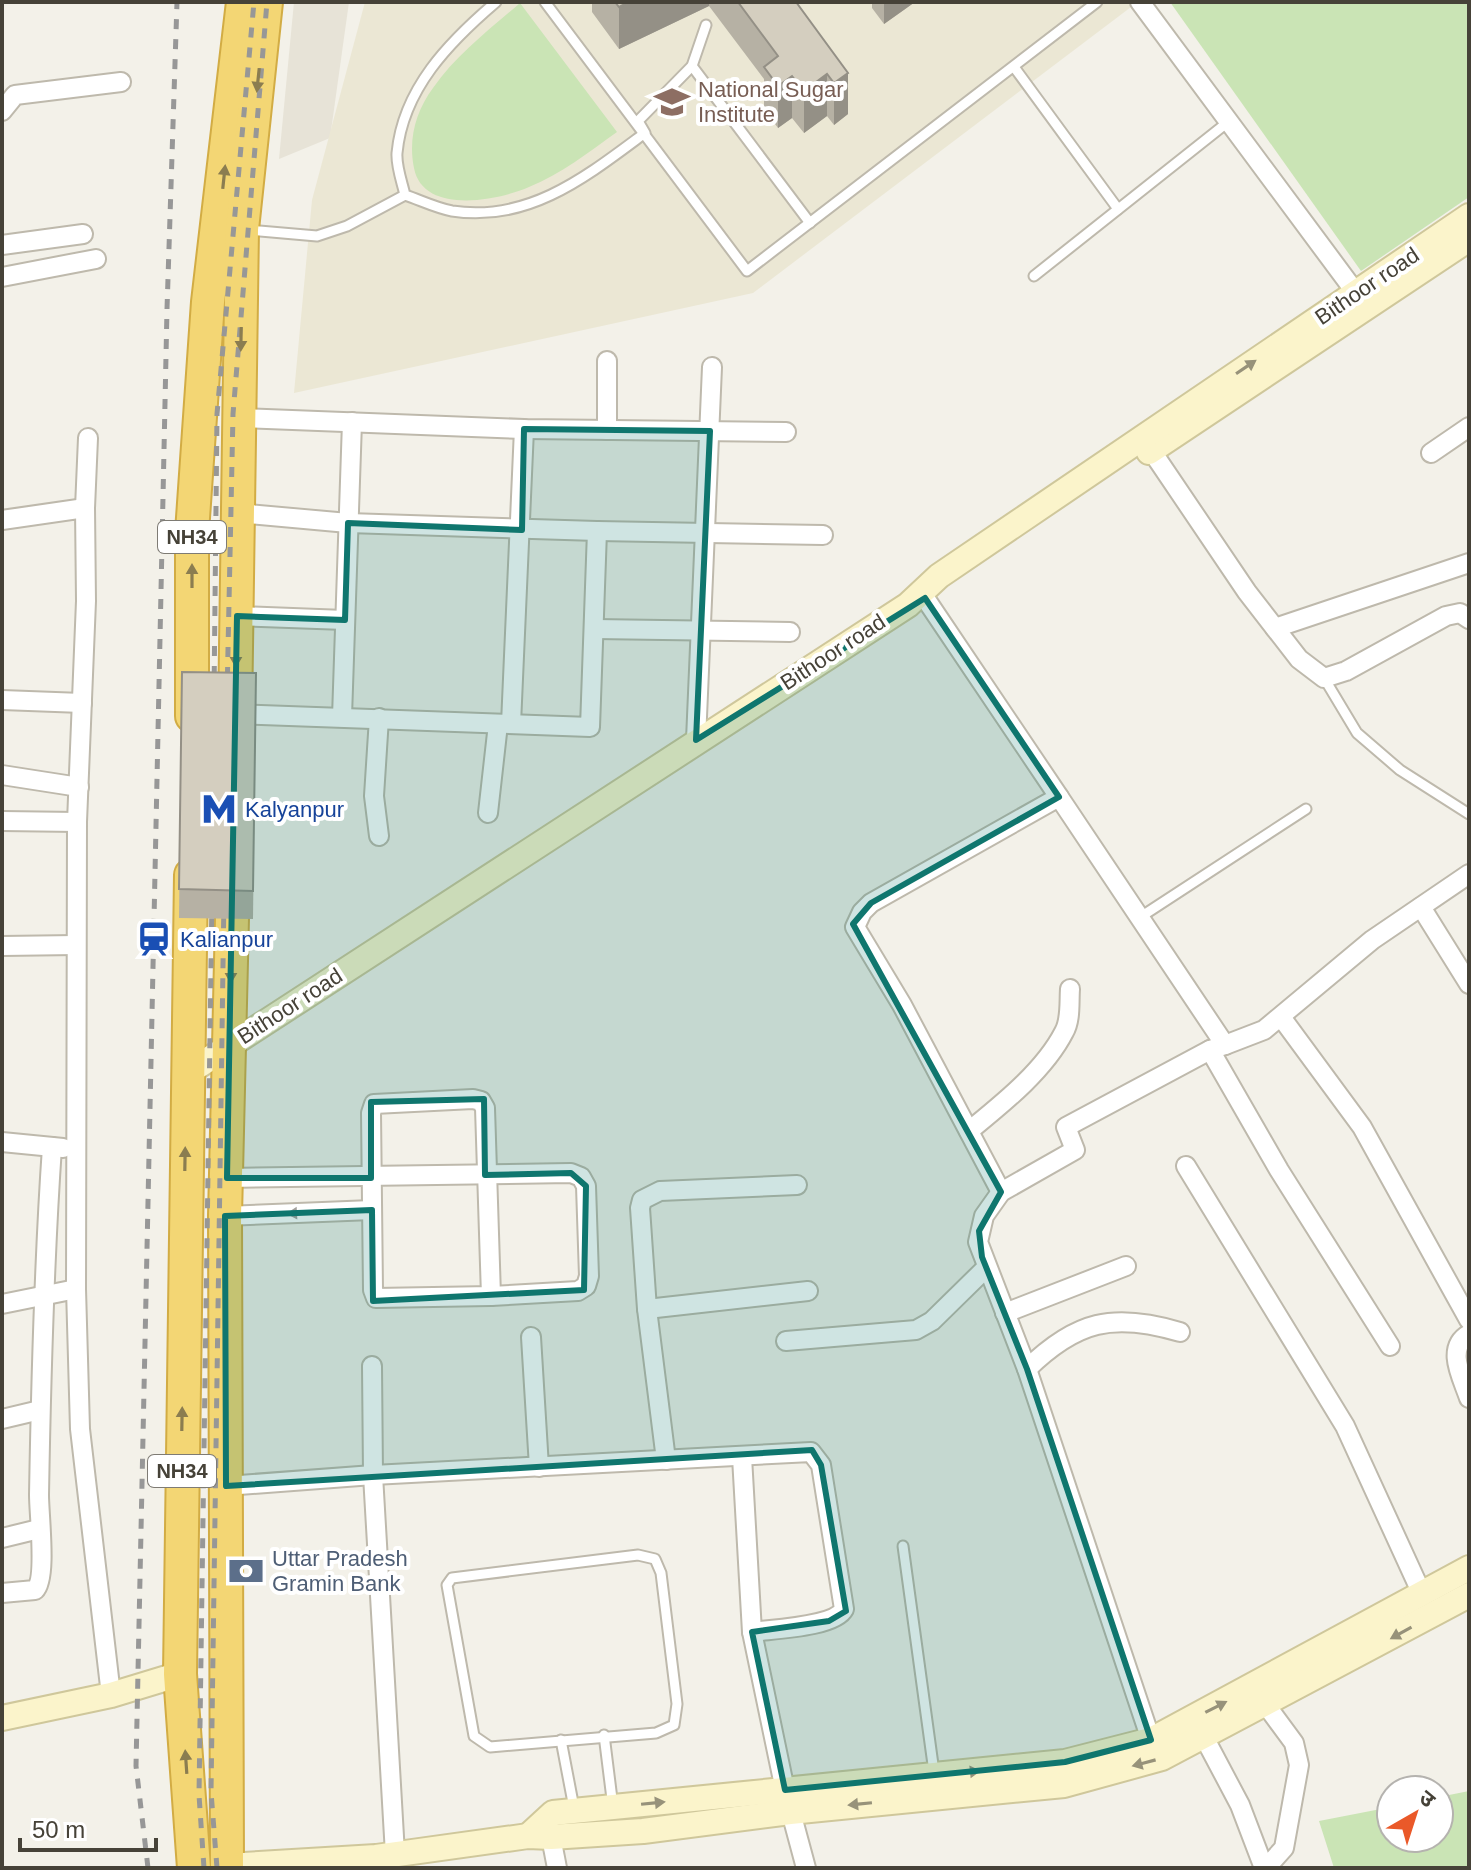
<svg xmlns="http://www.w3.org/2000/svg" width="1471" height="1870" font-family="Arial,'Noto Sans Devanagari',sans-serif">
  <rect width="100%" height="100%" fill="#f3f1e9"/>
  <path fill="#e7e3d7" d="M 294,2 L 349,2 L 330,138 L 279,159 Z"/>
  <path fill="#ebe7d4" d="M 365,2 L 1133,2 L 1135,4 L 753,293 L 294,393 L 312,200 Z"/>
  <g fill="#cae4b5">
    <path d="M 1170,2 L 1469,2 L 1469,197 L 1361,271 Z"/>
    <path d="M 520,3 L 617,132 C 589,152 561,174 529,187 C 497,201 423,215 414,168 C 408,139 416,111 433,88 C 456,55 490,29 520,3 Z"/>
    <path d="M 1469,1791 L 1469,1868 L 1334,1868 L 1319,1821 L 1391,1807 L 1391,1838 L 1439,1838 L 1439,1797 Z"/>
  </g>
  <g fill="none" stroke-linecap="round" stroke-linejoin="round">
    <g stroke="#beb9ac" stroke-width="13">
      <g id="lane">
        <path d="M 496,2 C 449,42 403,89 397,153 C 396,166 402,182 405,195 C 420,200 436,208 452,211 C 529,223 587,176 645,133 L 638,121 L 692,66 L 706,25"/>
        <path d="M 545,2 L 747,271 L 1097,2"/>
        <path d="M 692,66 L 810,223"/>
        <path d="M 1014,67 L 1118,209"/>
        <path d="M 249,230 L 317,236 L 347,226 L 405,195"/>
        <path d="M 1034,276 L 1228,122"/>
        <path d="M 1324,678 L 1357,733 L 1400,770 L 1469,814"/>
        <path d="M 1142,916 L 1306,809"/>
        <path d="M 903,1546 L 934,1772"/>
        <path d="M 638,1555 L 655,1559 L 661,1573 L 677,1704 L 674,1725 L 656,1733 L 490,1747 L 474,1736 L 447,1585 L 452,1578 Z"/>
        <path d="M 604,1735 L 613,1807"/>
        <path d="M 561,1740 L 574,1808"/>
      </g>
    </g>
    <g stroke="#beb9ac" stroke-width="22">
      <g id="street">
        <path d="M 1140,2 L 1356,293"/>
        <path d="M 2,111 L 15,95 L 121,82"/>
        <path d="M 2,245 L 83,234"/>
        <path d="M 2,277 L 96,259"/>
        <path d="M 239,418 L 524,429 L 786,432"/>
        <path d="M 607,430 L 607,361"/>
        <path d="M 1151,450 L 1247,592 L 1299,659 L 1324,678 L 1346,671 L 1446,616 L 1460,613 L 1469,619"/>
        <path d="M 1431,453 L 1469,427"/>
        <path d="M 85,508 L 88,438"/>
        <path d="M 2,520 L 85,508 L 86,601 L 77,822 L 76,1289 L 80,1429 L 111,1695"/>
        <path d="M 597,531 L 823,535"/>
        <path d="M 925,598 L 1059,797 L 871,903 L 862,912 L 855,927 L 902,1005 L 1001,1192"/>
        <path d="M 237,616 L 345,620"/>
        <path d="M 1275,628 L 1469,563"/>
        <path d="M 595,629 L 790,632"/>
        <path d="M 2,700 L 82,703"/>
        <path d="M 235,714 L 590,727 L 597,531 L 348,523 L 238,513"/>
        <path d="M 342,717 L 352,422"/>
        <path d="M 379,718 L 374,796 L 379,836"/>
        <path d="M 511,724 L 524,429"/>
        <path d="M 696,740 L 712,367"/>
        <path d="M 2,775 L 79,787"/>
        <path d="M 1059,797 L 1225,1045 L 1210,1050 L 1066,1127 L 1075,1150 L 1001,1192 L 984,1216 L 978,1242 L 1027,1369 L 1151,1740"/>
        <path d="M 488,813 L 498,724"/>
        <path d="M 2,821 L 77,822"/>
        <path d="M 1421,907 L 1469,984"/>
        <path d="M 2,946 L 76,945"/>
        <path d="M 1281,1017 L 1362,1127 L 1469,1320"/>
        <path d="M 1225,1045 L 1264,1030 L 1372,940 L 1469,874"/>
        <path d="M 1210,1050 L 1279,1170 L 1390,1346"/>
        <path d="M 473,1099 L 481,1101 L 485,1108 L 491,1296 L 376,1298 L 373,1290 L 371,1113 L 374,1104 Z"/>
        <path d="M 969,1131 C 1002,1104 1044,1071 1064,1032 C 1071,1020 1069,1003 1070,989"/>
        <path d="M 2,1142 L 63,1148"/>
        <path d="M 1186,1166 L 1345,1426 L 1422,1594"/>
        <path d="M 227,1178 L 571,1173 L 581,1177 L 586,1186 L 589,1276 L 586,1286 L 578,1291 L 491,1296"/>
        <path d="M 225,1216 L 372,1210"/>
        <path d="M 2,1304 L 76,1289"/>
        <path d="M 647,1309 L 808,1291"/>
        <path d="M 1005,1313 L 1126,1266"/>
        <path d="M 1469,1334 C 1445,1348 1462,1377 1469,1398"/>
        <path d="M 531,1337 L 539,1467"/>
        <path d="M 786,1341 L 916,1330 L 932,1321 L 986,1268"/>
        <path d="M 372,1366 L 373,1475 L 395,1854"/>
        <path d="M 1027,1369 C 1076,1321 1113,1312 1180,1332"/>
        <path d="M 2,1419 L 40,1410"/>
        <path d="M 742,1457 L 752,1632 L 785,1790 L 806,1868"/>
        <path d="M 666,1460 L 647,1309 L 640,1208 L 642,1200 L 660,1191 L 797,1185"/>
        <path d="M 226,1486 L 373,1475 L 811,1452 L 821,1465 L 844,1609 C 835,1627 773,1629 752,1632"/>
        <path d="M 2,1538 L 39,1529"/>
        <path d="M 2,1593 L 35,1590 C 47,1579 39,1515 39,1495 C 41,1379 44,1263 52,1147"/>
        <path d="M 1204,1737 L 1240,1805 L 1264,1868"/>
        <path d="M 551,1837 L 557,1868"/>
        <path d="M 1266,1868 L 1284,1848 L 1299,1765 L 1294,1743 L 1266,1705"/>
      </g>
    </g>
    <g stroke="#cfc79b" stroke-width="28">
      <g id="secondary">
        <path d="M 1149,452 L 1469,239"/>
        <path d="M 186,1074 L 908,605 L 939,576 L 1469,216"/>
        <path d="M 2,1718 L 111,1695 L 180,1674"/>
        <path d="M 528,1836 L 553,1813 L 1065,1762 L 1151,1740 L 1469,1568"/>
        <path d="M 227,1866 L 376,1857 L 528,1836 L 551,1837 L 643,1831 L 790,1812 L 1064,1785 L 1162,1758 L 1469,1595"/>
      </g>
    </g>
    <g stroke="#d2ac44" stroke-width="36">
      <g id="highway">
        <path d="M 192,716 L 192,532 L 208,302 L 243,2"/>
        <path d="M 235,717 L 242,229 L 266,2"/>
        <path d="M 191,875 L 180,1674 L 194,1868"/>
        <path d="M 227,1868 L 225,1216 L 233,876"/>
      </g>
    </g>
    <use href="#lane" stroke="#fff" stroke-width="9"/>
    <use href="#street" stroke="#fff" stroke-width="18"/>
    <use href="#secondary" stroke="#fbf4cb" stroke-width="24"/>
    <use href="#highway" stroke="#f3d674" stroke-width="32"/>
    <g stroke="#979797" stroke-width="5" stroke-dasharray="10 10" stroke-linecap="butt">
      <path d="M 214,696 L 217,414 L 254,2"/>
      <path d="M 227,697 L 233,414 L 267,2"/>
      <path d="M 148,1868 L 136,1766 L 167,309 L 177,2"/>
      <path d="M 204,1868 L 199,1795 L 212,896"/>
      <path d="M 217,1868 L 211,1792 L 224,897"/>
    </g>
  </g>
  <g fill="#b6b1a4">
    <path d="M 592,2 L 796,2 L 848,114 L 834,125 L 827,116 L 804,133 L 792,118 L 778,128 L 764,109 L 764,79 L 709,6 L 619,49 L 592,12 Z"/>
    <path d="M 872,2 L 915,2 L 884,24 L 872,8 Z"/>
    <path d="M 182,672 L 256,673 L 253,919 L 179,918 Z"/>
  </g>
  <g fill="#949086">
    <path d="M 629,2 L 709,2 L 709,6 L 619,49 L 619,7 Z"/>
    <path d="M 884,2 L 915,2 L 884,24 Z"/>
    <path d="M 848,73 L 848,114 L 834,125 L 834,83 Z"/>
    <path d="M 827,74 L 827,116 L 804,133 L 804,91 Z"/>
    <path d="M 792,76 L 792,118 L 778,128 L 778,86 Z"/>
  </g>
  <g fill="#d4cebf" stroke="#949086" stroke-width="2">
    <path d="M 615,2 L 629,2 L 619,7 Z"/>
    <path d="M 738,2 L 796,2 L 848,73 L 834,83 L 827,74 L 804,91 L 792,76 L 778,86 L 764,67 L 778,56 Z"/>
    <path d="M 182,672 L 256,673 L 253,891 L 179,889 Z"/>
  </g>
  <defs><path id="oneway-solid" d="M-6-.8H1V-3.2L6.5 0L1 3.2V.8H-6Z" transform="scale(2)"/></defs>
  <g fill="#8b7d50">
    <use href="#oneway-solid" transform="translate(258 80) rotate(96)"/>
    <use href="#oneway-solid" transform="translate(224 177) rotate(-84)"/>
    <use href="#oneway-solid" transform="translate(241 339) rotate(91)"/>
    <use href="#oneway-solid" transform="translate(192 576) rotate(-90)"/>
    <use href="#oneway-solid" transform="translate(236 655) rotate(91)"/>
    <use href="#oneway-solid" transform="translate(231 971) rotate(91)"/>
    <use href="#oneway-solid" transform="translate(185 1159) rotate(-89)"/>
    <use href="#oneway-solid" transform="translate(182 1419) rotate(-89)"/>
    <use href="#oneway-solid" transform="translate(186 1762) rotate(-94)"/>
  </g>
  <g fill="#97927a">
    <use href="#oneway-solid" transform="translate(1246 367) rotate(-34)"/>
    <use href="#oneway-solid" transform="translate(1401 1633) rotate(151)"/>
    <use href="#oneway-solid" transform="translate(1216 1707) rotate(-27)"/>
    <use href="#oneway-solid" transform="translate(1144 1763) rotate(165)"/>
    <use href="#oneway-solid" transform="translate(968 1772) rotate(-6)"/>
    <use href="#oneway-solid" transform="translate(653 1803) rotate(-6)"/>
    <use href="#oneway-solid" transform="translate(860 1804) rotate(174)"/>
  </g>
  <use fill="#a2a09c" href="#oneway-solid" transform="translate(299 1213) rotate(177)"/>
  <path fill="#0f766e" fill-opacity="0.2" stroke="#0f766e" stroke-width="6" stroke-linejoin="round" d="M 524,429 L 710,431 L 696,740 L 925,598 L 1059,797 L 871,903 L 853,924 L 1001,1192 L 979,1231 L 982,1257 L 1027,1369 L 1151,1740 L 1065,1762 L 785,1790 L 752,1632 L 829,1621 L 846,1611 L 821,1465 L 812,1450 L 226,1486 L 225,1216 L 372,1210 L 373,1301 L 584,1290 L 586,1186 L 571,1173 L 485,1175 L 484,1099 L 371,1102 L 371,1178 L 227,1178 L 237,616 L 345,620 L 348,523 L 522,530 Z"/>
  <defs>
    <g id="university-bare" transform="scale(2.76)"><path d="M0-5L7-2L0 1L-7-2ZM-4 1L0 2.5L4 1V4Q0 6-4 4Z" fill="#8d6e63" stroke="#fff" stroke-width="2.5" paint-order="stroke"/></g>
    <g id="metro-bare" transform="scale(2.76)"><path d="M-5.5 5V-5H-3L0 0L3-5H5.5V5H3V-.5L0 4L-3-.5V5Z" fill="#1a4fb4" stroke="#fff" stroke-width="2.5" paint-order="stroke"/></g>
    <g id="station-bare" transform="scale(2.76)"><path d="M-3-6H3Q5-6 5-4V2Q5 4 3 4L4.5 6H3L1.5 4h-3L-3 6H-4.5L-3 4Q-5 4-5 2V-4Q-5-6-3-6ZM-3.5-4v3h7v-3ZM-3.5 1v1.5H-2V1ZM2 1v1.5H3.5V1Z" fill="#1a4fb4" stroke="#fff" stroke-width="2.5" paint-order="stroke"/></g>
    <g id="bank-bare" transform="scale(2.76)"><path d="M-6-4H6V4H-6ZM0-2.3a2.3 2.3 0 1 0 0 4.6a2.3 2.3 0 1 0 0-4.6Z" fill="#5c6f8a" stroke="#fff" stroke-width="2.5" paint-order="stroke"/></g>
  </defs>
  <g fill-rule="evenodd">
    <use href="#university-bare" x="672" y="102"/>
    <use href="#metro-bare" x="219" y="809"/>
    <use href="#station-bare" x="154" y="939"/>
    <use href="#bank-bare" x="246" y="1571"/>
  </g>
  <g text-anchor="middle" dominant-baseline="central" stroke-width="8" stroke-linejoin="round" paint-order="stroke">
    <g fill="#fff" stroke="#7e7b74" stroke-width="2">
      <rect x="158" y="521" width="68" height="32" rx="6"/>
      <rect x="148" y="1455" width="68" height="32" rx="6"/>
    </g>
    <g font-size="20" font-weight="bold" fill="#464238">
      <text x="192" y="537">NH34</text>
      <text x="182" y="1471">NH34</text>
    </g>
    <g font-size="22" fill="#785e54" stroke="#fff" text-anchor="start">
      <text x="698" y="89">National Sugar<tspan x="698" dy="25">Institute</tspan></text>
    </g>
    <g font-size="22" fill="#464238" stroke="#fff">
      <text transform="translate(1367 286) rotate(-34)">Bithoor road</text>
      <text transform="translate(833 652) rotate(-33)">Bithoor road</text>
      <text transform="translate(290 1006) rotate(-33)">Bithoor road</text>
    </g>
    <g font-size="22" fill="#164399" stroke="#fff" text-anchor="start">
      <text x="245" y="809">Kalyanpur</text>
      <text x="180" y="939">Kalianpur</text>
    </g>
    <g font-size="22" fill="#4e5e75" stroke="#fff" text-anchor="start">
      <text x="272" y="1558">Uttar Pradesh<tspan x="272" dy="25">Gramin Bank</tspan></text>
    </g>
  </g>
  <rect width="1471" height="1870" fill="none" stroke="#464238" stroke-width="8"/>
  <g transform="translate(1415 1814) rotate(39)"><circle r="38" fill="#ffffff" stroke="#b5b3af" stroke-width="2"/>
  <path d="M0-6L14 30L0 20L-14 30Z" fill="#ea5929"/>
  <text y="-12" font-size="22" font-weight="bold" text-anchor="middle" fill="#464238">उ</text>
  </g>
  <path d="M20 1838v12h136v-12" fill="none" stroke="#464238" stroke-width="4"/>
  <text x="32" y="1838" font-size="24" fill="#464238" stroke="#ffffff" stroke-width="6" paint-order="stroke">50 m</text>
</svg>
